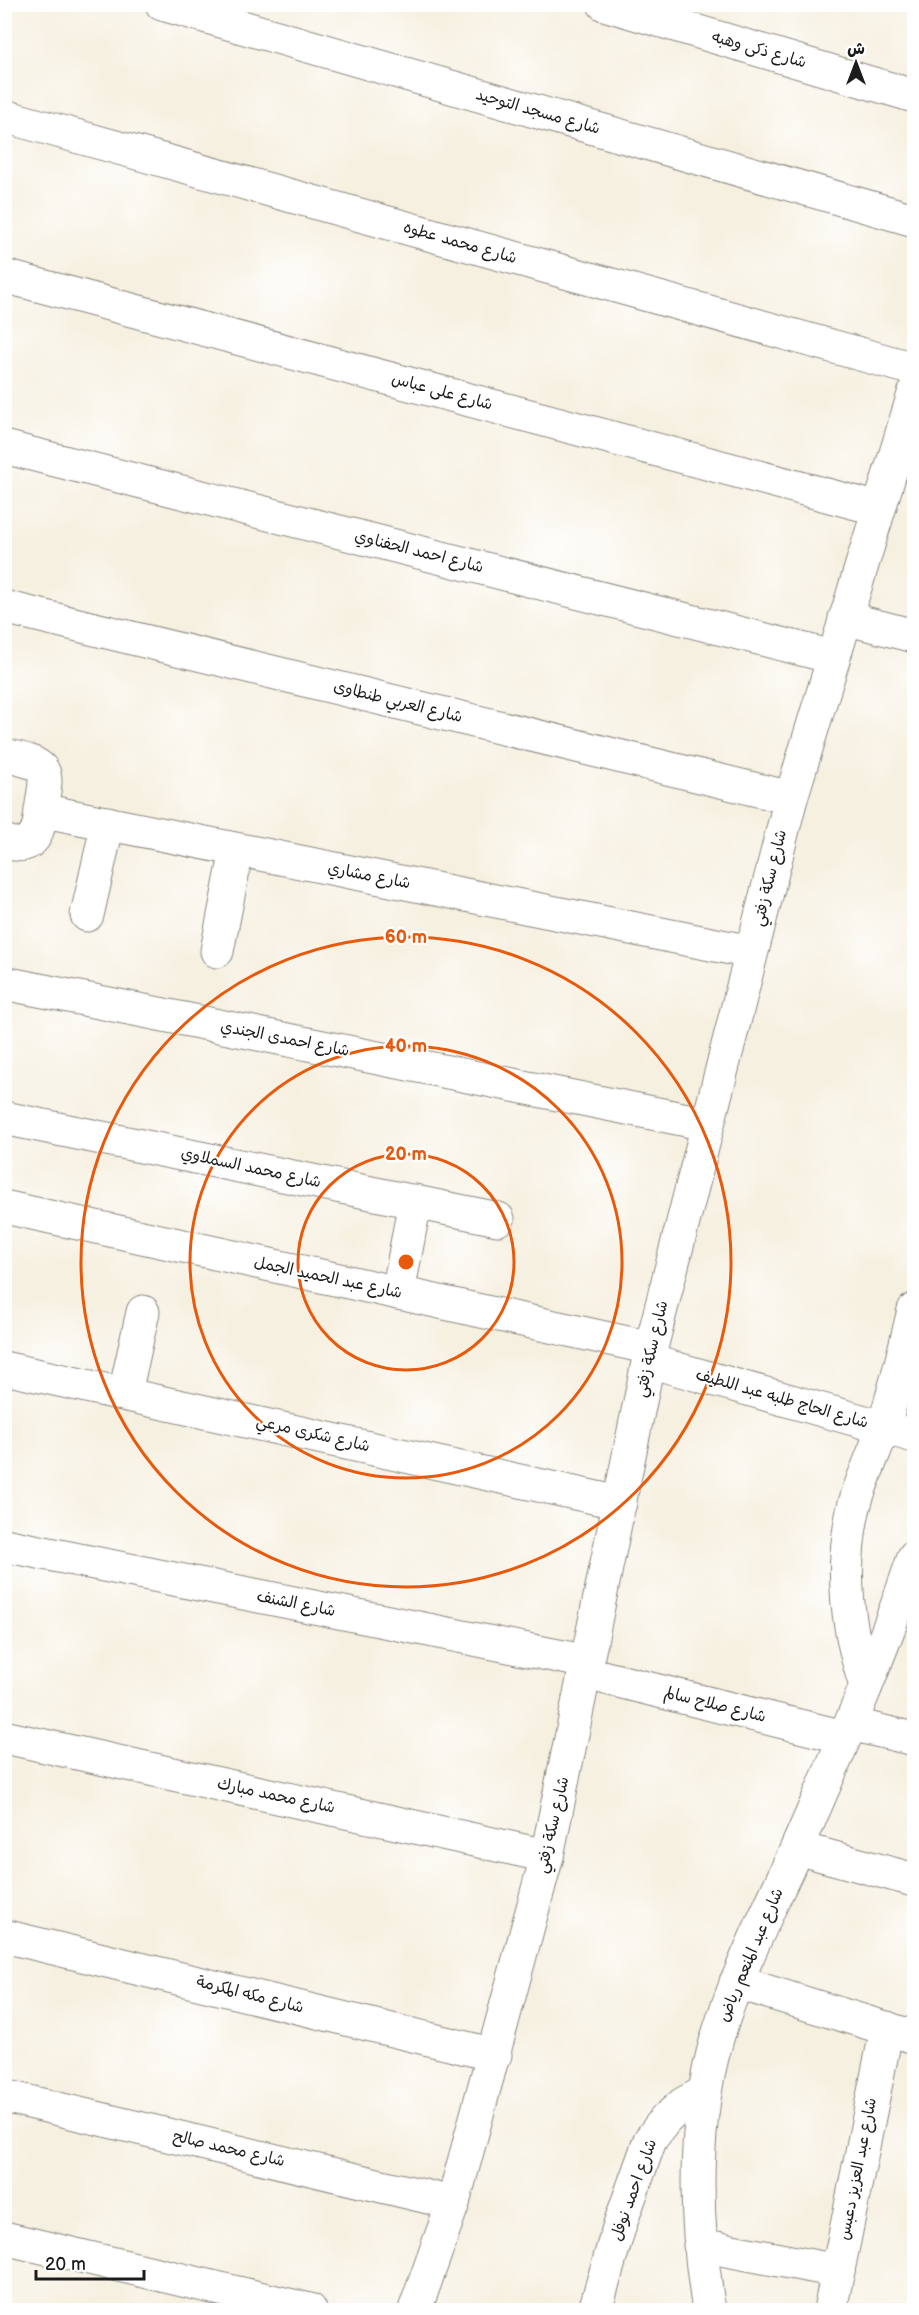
<svg xmlns="http://www.w3.org/2000/svg" width="919" height="2315" font-family="'Balsamiq Sans','Playpen Sans Arabic',sans-serif">
  <rect width="100%" height="100%" fill="#fff"/>
  <filter id="ink" filterUnits="userSpaceOnUse"><feTurbulence type="fractalNoise" baseFrequency=".0167" numOctaves="2"/><feDisplacementMap in="SourceGraphic" scale="12" xChannelSelector="R" yChannelSelector="G"/><feConvolveMatrix kernelMatrix="1 2 1 2 8 2 1 2 1" color-interpolation-filters="sRGB"/></filter>
  <filter id="wash" filterUnits="userSpaceOnUse"><feTurbulence type="fractalNoise" baseFrequency=".008" numOctaves="4" result="noise"/><feDisplacementMap in="SourceGraphic" scale="24" xChannelSelector="R" yChannelSelector="G"/><feGaussianBlur stdDeviation="1.35" result="paint"/><feColorMatrix in="noise" values="0 0 0 0 0 0 0 0 0 0 0 0 0 0 0 0 0 1.4 0 .05"/><feComposite in="paint" operator="in"/></filter>
  <g filter="url(#wash)">
    <rect width="100%" height="100%" fill="#f6f0e0"/>
  </g>
  <g filter="url(#ink)">
    <g fill="none" stroke-linecap="round" stroke-linejoin="round">
      <g stroke="#89867e" stroke-width="35">
        <g id="minor">
          <path d="M 162,4 L 914,220"/>
          <path d="M 604,4 L 914,96"/>
          <path d="M 4,116 L 914,369"/>
          <path d="M 4,276 L 879,509"/>
          <path d="M 4,447 L 833,657"/>
          <path d="M 4,607 L 791,798"/>
          <path d="M 845,618 L 914,636"/>
          <path d="M 4,755 C 56,766 46,771 40,818"/>
          <path d="M 4,841 C 10,843 18,846 24,844 C 44,840 32,811 55,813 L 751,952"/>
          <path d="M 87,915 L 108,823"/>
          <path d="M 217,951 L 237,850"/>
          <path d="M 4,983 L 707,1124"/>
          <path d="M 4,1118 L 498,1219"/>
          <path d="M 4,1207 L 651,1348"/>
          <path d="M 398,1293 L 415,1201"/>
          <path d="M 649,1361 L 914,1436"/>
          <path d="M 4,1368 L 620,1503"/>
          <path d="M 125,1393 L 143,1312"/>
          <path d="M 4,1545 L 588,1662"/>
          <path d="M 586,1673 L 844,1737"/>
          <path d="M 850,1724 L 914,1739"/>
          <path d="M 4,1737 L 547,1856"/>
          <path d="M 797,1848 L 914,1880"/>
          <path d="M 4,1936 L 495,2055"/>
          <path d="M 736,1982 L 914,2037"/>
          <path d="M 4,2096 L 453,2203"/>
          <path d="M 4,2238 L 310,2310"/>
          <path d="M 700,2245 L 838,2271"/>
          <path d="M 595,2310 L 620,2224 L 650,2140 L 665,2120 L 683,2104 L 705,2092"/>
          <path d="M 830,2310 L 887,2028"/>
        </g>
      </g>
      <g stroke="#89867e" stroke-width="35">
        <g id="tertiary">
          <path d="M 866,1686 C 847,1629 840,1571 853,1511 C 860,1481 875,1454 884,1425 C 896,1387 905,1348 914,1310"/>
          <path d="M 415,2310 L 453,2203 L 547,1856 L 651,1348 L 791,798 L 914,394"/>
          <path d="M 709,2310 C 695,2225 692,2138 713,2053 C 732,1981 767,1915 797,1848 C 839,1752 881,1656 914,1557"/>
        </g>
      </g>
      <use href="#minor" stroke="#fff" stroke-width="33"/>
      <use href="#tertiary" stroke="#fff" stroke-width="33"/>
    </g>
  </g>
  <g fill="none" stroke="#e8590c" stroke-width="3">
    <circle cx="406" cy="1262" r="108"/>
    <circle cx="406" cy="1262" r="216"/>
    <circle cx="406" cy="1262" r="325"/>
  </g>
  <g text-anchor="middle" dominant-baseline="central" stroke-width="4.5" stroke-linejoin="round" paint-order="stroke">
    <g font-size="16" fill="#1c1c1c" stroke="#fff">
      <text transform="translate(759 50) rotate(16)">شارع ذكى وهبه</text>
      <text transform="translate(538 112) rotate(16)">شارع مسجد التوحيد</text>
      <text transform="translate(460 243) rotate(16)">شارع محمد عطوه</text>
      <text transform="translate(442 392) rotate(15)">شارع على عباس</text>
      <text transform="translate(419 552) rotate(14)">شارع احمد الحفناوي</text>
      <text transform="translate(398 702) rotate(14)">شارع العربي طنطاوى</text>
      <text transform="translate(369 876) rotate(11)">شارع مشاري</text>
      <text transform="translate(770 878) rotate(-76)">شارع سكة زفتي</text>
      <text transform="translate(285 1039) rotate(11)">شارع احمدى الجندي</text>
      <text transform="translate(251 1168) rotate(12)">شارع محمد السملاوي</text>
      <text transform="translate(328 1278) rotate(12)">شارع عبد الحميد الجمل</text>
      <text transform="translate(652 1349) rotate(-77)">شارع سكة زفتي</text>
      <text transform="translate(782 1399) rotate(16)">شارع الحاج طلبه عبد اللطيف</text>
      <text transform="translate(313 1434) rotate(13)">شارع شكرى مرعي</text>
      <text transform="translate(296 1604) rotate(11)">شارع الشنف</text>
      <text transform="translate(715 1705) rotate(14)">شارع صلاح سالم</text>
      <text transform="translate(276 1796) rotate(12)">شارع محمد مبارك</text>
      <text transform="translate(553 1825) rotate(-77)">شارع سكة زفتي</text>
      <text transform="translate(751 1955) rotate(-67)">شارع عبد المنعم رياض</text>
      <text transform="translate(250 1995) rotate(14)">شارع مكه المكرمة</text>
      <text transform="translate(229 2149) rotate(13)">شارع محمد صالح</text>
      <text transform="translate(858 2169) rotate(-79)">شارع عبد العزيز دعبس</text>
      <text transform="translate(634 2190) rotate(-70)">شارع احمد نوفل</text>
    </g>
  </g>
  <circle cx="406" cy="1262" r="9" fill="#e8590c" stroke="#fff" stroke-width="3"/>
  <g font-size="18" text-anchor="middle" font-weight="bold" fill="#e8590c" stroke="#fff" stroke-width="4.5" stroke-linejoin="round" paint-order="stroke">
    <text x="406" y="943">60 m</text>
    <text x="406" y="1052">40 m</text>
    <text x="406" y="1160">20 m</text>
  </g>
  <rect width="919" height="2315" fill="none" stroke="#fff" stroke-width="24"/>
  <g transform="translate(856 63)" stroke="#ffffff" stroke-width="4.5" paint-order="stroke">
  <path d="M0-4.5L10 22L0 15L-10 22Z" fill="#1c1c1c"/>
  <text y="-9" font-size="16" font-weight="bold" text-anchor="middle" fill="#1c1c1c">ش</text>
  </g>
  <path d="M36 2270v9h108v-9" fill="none" stroke="#1c1c1c" stroke-width="3"/>
  <text x="45" y="2270" font-size="18" fill="#1c1c1c" stroke="#ffffff" stroke-width="4.5" paint-order="stroke">20 m</text>
</svg>
